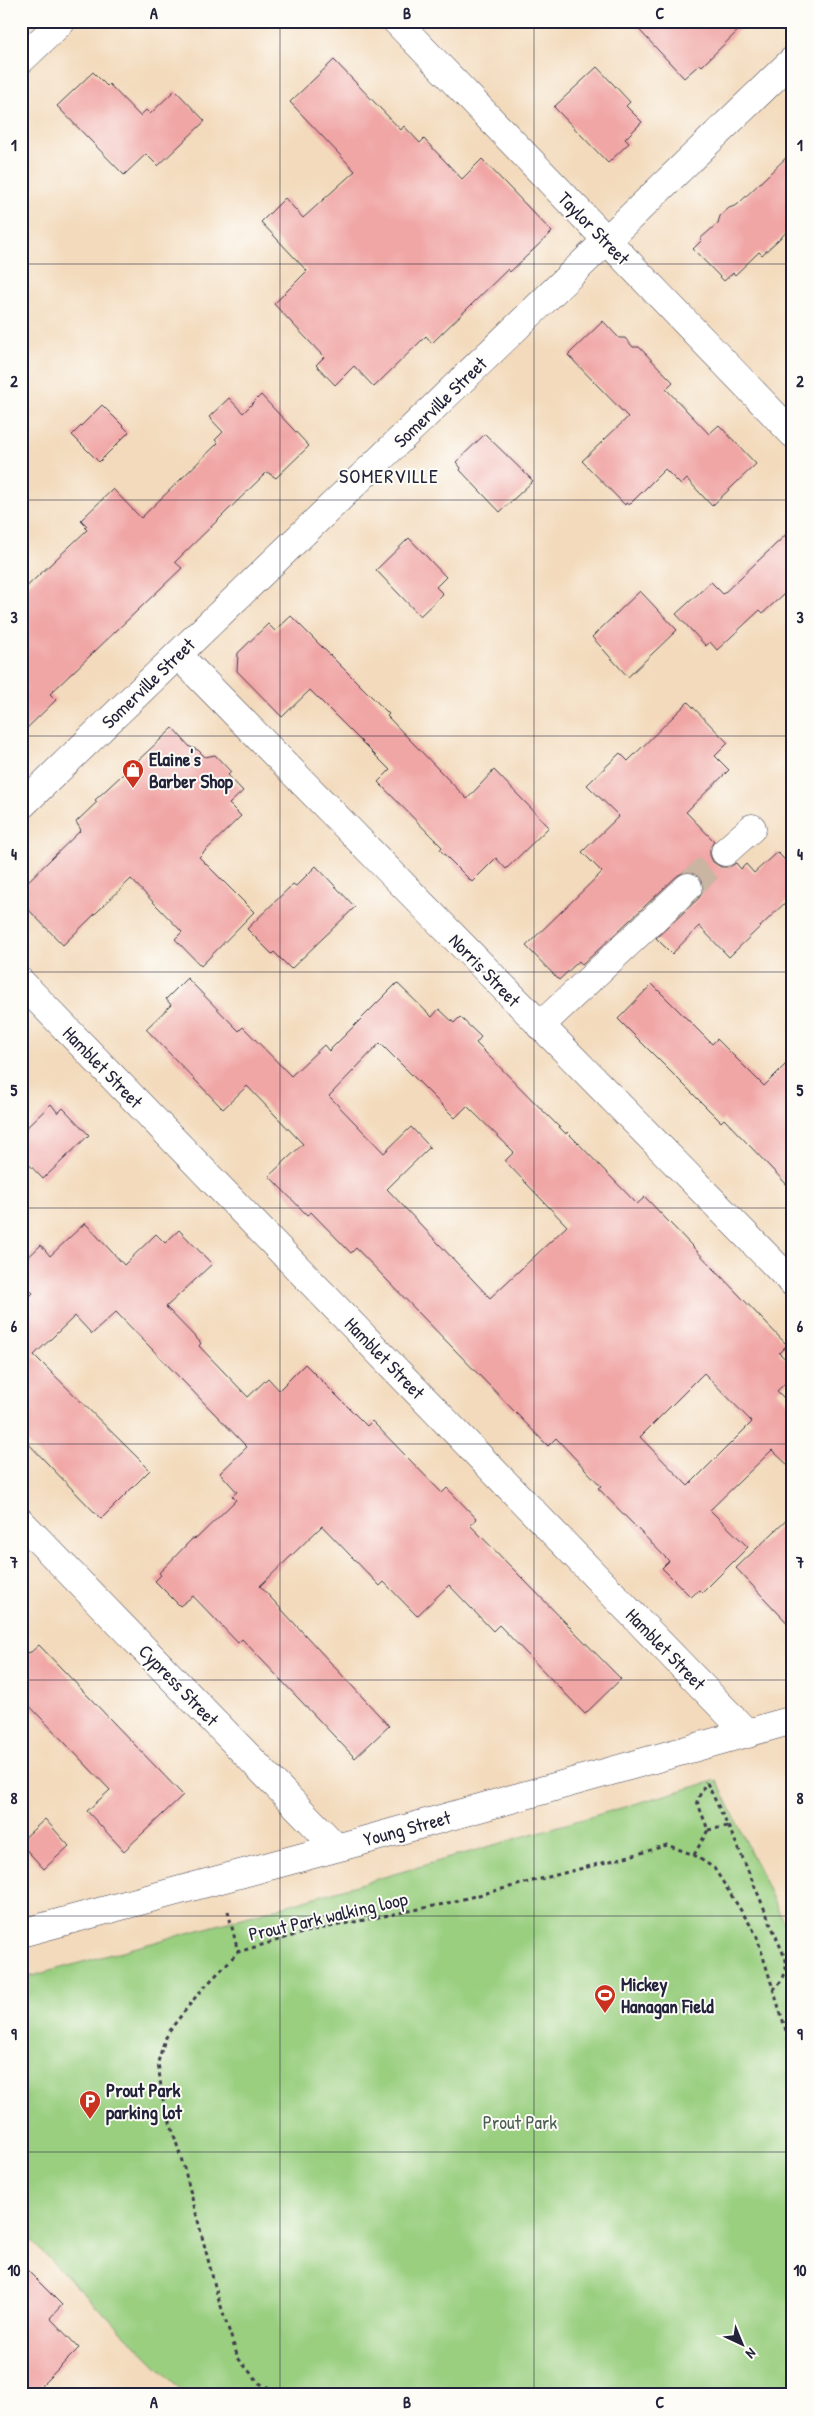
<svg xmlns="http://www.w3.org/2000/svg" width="814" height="2416" font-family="'Patrick Hand',sans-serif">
  <rect width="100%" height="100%" fill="#fdfcf7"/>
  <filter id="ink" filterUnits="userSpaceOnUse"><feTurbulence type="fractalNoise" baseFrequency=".02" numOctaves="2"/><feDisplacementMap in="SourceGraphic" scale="10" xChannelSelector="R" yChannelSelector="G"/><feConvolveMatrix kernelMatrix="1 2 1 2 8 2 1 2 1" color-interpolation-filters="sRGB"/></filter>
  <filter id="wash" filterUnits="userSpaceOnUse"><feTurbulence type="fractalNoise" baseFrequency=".0096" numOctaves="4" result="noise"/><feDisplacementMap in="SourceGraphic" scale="20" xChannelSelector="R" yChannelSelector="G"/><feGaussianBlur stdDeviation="1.12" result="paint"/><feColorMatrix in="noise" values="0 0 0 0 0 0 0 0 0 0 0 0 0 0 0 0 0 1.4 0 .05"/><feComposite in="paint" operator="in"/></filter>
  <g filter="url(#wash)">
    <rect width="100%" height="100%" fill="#f3dabc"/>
    <path fill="#9acf80" stroke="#5e785e" d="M 717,1780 L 793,1942 L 793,2395 L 186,2395 L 21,2231 L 21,1979 L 257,1914 Z"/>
    <g id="blocks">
      <g fill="#f0a6a5" fill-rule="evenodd">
        <path d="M 631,21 L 748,21 L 702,66 L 700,64 L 684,78 Z"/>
        <path d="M 334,60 L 401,130 L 404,126 L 420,143 L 424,139 L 462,179 L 482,159 L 552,232 L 510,272 L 508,269 L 432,343 L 426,336 L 374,387 L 354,366 L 335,385 L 316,365 L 324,357 L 274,304 L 307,271 L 261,222 L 285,198 L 303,218 L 355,171 L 290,102 Z"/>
        <path d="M 597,67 L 630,102 L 626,106 L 642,122 L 625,139 L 629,143 L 608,163 L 554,107 Z"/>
        <path d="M 93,72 L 107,86 L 109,84 L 140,116 L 146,110 L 150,114 L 175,90 L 205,121 L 158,166 L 146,154 L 124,175 L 57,106 Z"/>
        <path d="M 793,151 L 793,226 L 762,255 L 759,252 L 735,275 L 733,273 L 724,281 L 693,249 L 702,240 L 700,239 L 718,223 L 720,216 L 729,208 L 737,205 Z"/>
        <path d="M 603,321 L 619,338 L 625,338 L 633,347 L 639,347 L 673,382 L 666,389 L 709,434 L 719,425 L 756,464 L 712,506 L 687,479 L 681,485 L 665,469 L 629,505 L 626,503 L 625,505 L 582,461 L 628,417 L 568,355 Z"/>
        <path d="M 261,395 L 309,446 L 276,478 L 267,472 L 175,562 L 182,568 L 50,694 L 56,700 L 21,734 L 21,592 L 87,530 L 85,528 L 87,526 L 81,520 L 113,489 L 141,518 L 218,443 L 215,440 L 223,432 L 209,417 L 229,398 L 243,413 Z"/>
        <path d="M 102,405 L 129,432 L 99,462 L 72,435 Z"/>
        <path d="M 485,434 L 533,481 L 500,512 L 460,470 L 461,468 L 456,462 Z"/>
        <path d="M 793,528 L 793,586 L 763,613 L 760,610 L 717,650 L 710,642 L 706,646 L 676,614 L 711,582 L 723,594 Z"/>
        <path d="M 409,538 L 446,577 L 436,587 L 443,594 L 420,616 L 376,570 Z"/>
        <path d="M 640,591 L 677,630 L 628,677 L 592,637 Z"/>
        <path d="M 291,616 L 389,714 L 387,716 L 467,799 L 494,770 L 549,827 L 506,869 L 496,858 L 472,882 L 440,850 L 442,847 L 378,782 L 390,770 L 310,690 L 282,717 L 237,671 L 238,653 L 268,624 L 275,631 Z"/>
        <path d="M 688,702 L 728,743 L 715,756 L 729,770 L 686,812 L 714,841 L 710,848 L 710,855 L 713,862 L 721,867 L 729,867 L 736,863 L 741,869 L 746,864 L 754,873 L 777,852 L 793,868 L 793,895 L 729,957 L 699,926 L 672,954 L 656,938 L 699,898 L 703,891 L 703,883 L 699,876 L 692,872 L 684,872 L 677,876 L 582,965 L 579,961 L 559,980 L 526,946 L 602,872 L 582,852 L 619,816 L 587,785 L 620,753 L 628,761 Z"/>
        <path d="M 173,728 L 190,747 L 198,750 L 205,757 L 215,755 L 231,772 L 228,775 L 243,791 L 229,804 L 241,816 L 199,857 L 254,912 L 201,966 L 175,939 L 182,932 L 131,879 L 63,945 L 21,902 L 21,888 L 81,830 L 76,822 L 97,802 L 95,800 Z"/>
        <path d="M 316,866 L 355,907 L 291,969 L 274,952 L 272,954 L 247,929 L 293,884 L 296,886 Z"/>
        <path d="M 187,978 L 239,1031 L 243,1027 L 291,1076 L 324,1045 L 329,1051 L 397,983 L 432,1017 L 439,1009 L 454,1023 L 460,1017 L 481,1037 L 476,1043 L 566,1134 L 567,1132 L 576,1141 L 637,1204 L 645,1197 L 787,1345 L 779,1353 L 793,1366 L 793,1376 L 777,1391 L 793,1407 L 793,1470 L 772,1450 L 710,1510 L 748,1547 L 702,1593 L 699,1590 L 691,1597 L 662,1568 L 669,1561 L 598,1488 L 601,1486 L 556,1438 L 548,1446 L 356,1248 L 351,1253 L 311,1212 L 307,1215 L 269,1176 L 303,1144 L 247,1086 L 223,1109 L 146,1029 L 171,1005 L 166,999 ZM 380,1043 L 455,1118 L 467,1106 L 514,1152 L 505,1161 L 567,1226 L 490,1298 L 387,1189 L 430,1147 L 411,1127 L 384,1153 L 329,1096 ZM 704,1373 L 752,1422 L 688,1486 L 640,1437 Z"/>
        <path d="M 652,984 L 712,1044 L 717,1039 L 764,1086 L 793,1057 L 793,1191 L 724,1119 L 721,1122 L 618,1019 Z"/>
        <path d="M 51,1104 L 58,1113 L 63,1108 L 89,1135 L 43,1179 L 21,1156 L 21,1133 Z"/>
        <path d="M 85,1223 L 124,1265 L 156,1234 L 165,1243 L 179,1230 L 212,1264 L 166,1307 L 201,1343 L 199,1346 L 248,1397 L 268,1378 L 279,1390 L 305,1364 L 367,1426 L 372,1421 L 442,1493 L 447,1488 L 477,1519 L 470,1525 L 621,1679 L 585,1714 L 499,1625 L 493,1631 L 449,1585 L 417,1616 L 384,1582 L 380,1586 L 322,1526 L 260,1586 L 389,1726 L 355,1758 L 242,1639 L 238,1643 L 193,1596 L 180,1606 L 155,1581 L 161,1575 L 159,1573 L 192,1539 L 197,1538 L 236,1500 L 232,1496 L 237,1492 L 220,1473 L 247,1447 L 116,1312 L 92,1334 L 75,1316 L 34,1355 L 150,1470 L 101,1519 L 21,1436 L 21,1305 L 33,1293 L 21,1281 L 21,1264 L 41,1245 L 50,1256 Z"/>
        <path d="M 793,1514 L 793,1629 L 736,1568 Z"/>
        <path d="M 39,1645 L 183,1795 L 124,1851 L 87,1811 L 110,1790 L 21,1697 L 21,1654 L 31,1652 Z"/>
        <path d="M 45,1819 L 69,1846 L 44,1869 L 21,1844 L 21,1841 Z"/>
        <path d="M 21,2264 L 62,2305 L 50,2318 L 79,2348 L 32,2395 L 21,2395 Z"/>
      </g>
    </g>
  </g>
  <g filter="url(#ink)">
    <use href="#blocks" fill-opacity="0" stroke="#413e4e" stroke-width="1"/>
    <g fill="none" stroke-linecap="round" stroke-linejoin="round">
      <path stroke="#c9b5a2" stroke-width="28" stroke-dasharray="28 14" stroke-linecap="butt" d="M 688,887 L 725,852"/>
      <g stroke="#413e4e" stroke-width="29">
        <g id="minor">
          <path d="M 396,21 L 793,434"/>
          <path d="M 21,60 L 62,21"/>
          <path d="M 178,655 L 793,1283"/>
          <path d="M 21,806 L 793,60"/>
          <path d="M 725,852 L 752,828"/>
          <path d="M 21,982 L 748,1734"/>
          <path d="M 540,1026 L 688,887"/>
          <path d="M 21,1522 L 336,1847"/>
          <path d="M 21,1933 L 362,1841 L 793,1720"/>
        </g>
      </g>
      <g stroke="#413e4e" stroke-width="3" stroke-dasharray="4 4" stroke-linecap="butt">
        <path d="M 707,1783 L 738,1847 L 786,1960 C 787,1974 783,1980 773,1990"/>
        <path d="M 708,1830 L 728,1826"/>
        <path d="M 694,1855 L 708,1830 L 697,1801 L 706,1782"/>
        <path d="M 228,1911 L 238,1952"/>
        <path d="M 284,2395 L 259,2383 L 238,2358 L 217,2294 L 185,2171 L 162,2096 L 158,2062 L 165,2039 L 173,2026 L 198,1994 L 238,1952 L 309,1931 L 444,1904 L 641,1853 L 667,1845 L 694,1855 L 714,1868 L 756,1934 L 793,2053"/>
      </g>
      <use href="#minor" stroke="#fff" stroke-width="28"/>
    </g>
  </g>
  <path fill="none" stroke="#22223b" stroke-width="1" stroke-opacity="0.55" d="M 280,21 L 280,2395M 534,21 L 534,2395M 21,264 L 793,264M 21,500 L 793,500M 21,736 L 793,736M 21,972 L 793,972M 21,1208 L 793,1208M 21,1444 L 793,1444M 21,1680 L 793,1680M 21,1916 L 793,1916M 21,2152 L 793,2152"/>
  <defs>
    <g id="shop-pin" transform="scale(1.125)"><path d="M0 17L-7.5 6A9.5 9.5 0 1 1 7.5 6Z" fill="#c8321e" stroke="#fdfcf7"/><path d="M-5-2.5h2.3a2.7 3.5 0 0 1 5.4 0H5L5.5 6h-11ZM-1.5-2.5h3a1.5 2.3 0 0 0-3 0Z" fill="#fff"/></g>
    <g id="stadium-pin" transform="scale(1.125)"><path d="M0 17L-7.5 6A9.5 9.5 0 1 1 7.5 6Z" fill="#c8321e" stroke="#fdfcf7"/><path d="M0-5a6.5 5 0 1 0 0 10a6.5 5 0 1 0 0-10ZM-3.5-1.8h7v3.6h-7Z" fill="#fff"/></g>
    <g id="parking-pin" transform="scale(1.125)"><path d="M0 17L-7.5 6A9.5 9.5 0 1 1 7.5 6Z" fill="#c8321e" stroke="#fdfcf7"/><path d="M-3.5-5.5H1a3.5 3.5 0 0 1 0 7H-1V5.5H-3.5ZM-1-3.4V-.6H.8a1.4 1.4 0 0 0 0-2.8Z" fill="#fff"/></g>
  </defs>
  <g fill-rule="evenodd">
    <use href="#shop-pin" x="133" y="770"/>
    <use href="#stadium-pin" x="605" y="1995"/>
    <use href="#parking-pin" x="90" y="2101"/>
  </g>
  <g text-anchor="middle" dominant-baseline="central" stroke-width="4" stroke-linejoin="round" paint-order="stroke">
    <g font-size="19" fill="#22223b" stroke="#fdfcf7">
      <text transform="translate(594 228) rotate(46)">Taylor Street</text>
      <text transform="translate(440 402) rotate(-44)">Somerville Street</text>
      <text transform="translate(148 683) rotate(-44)">Somerville Street</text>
      <text transform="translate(485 970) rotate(46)">Norris Street</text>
      <text transform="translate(103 1067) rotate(46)">Hamblet Street</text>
      <text transform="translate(385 1358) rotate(46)">Hamblet Street</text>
      <text transform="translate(666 1649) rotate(46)">Hamblet Street</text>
      <text transform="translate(179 1685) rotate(46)">Cypress Street</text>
      <text transform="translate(407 1828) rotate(-15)">Young Street</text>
      <text transform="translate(328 1916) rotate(-13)">Prout Park walking loop</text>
    </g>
    <g font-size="19" font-weight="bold" fill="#22223b" stroke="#fdfcf7" text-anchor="start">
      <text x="149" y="759">Elaine's<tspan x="149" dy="22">Barber Shop</tspan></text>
      <text x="621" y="1984">Mickey<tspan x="621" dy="22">Hanagan Field</tspan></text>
      <text x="106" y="2090">Prout Park<tspan x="106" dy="22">parking lot</tspan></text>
    </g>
    <g font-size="19" fill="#4c5f53" stroke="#fdfcf7">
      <text x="520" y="2122">Prout Park</text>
    </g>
    <g font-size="20" letter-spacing="1" fill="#22223b" stroke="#fdfcf7">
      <text x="389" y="475">SOMERVILLE</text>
    </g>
  </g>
  <rect width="814" height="2416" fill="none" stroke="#fdfcf7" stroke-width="55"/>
  <g transform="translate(742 2344) rotate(136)" stroke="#fdfcf7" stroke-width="4" paint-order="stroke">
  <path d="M0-4L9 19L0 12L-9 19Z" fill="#22223b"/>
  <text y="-8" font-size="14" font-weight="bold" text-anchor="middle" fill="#22223b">N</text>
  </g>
  <rect x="28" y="28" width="758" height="2360" fill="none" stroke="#22223b" stroke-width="2"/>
  <g font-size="16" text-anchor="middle" font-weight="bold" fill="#22223b">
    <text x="154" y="19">A</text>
    <text x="407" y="19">B</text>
    <text x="660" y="19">C</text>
    <text x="14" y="151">1</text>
    <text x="800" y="151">1</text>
    <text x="14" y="387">2</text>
    <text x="800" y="387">2</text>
    <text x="14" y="623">3</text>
    <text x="800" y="623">3</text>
    <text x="14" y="860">4</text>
    <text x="800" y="860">4</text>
    <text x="14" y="1096">5</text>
    <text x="800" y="1096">5</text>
    <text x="14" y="1332">6</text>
    <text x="800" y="1332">6</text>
    <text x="14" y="1568">7</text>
    <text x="800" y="1568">7</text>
    <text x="14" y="1804">8</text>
    <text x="800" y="1804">8</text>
    <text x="14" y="2040">9</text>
    <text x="800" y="2040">9</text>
    <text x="14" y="2276">10</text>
    <text x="800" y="2276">10</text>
    <text x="154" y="2408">A</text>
    <text x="407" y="2408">B</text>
    <text x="660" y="2408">C</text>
  </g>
</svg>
